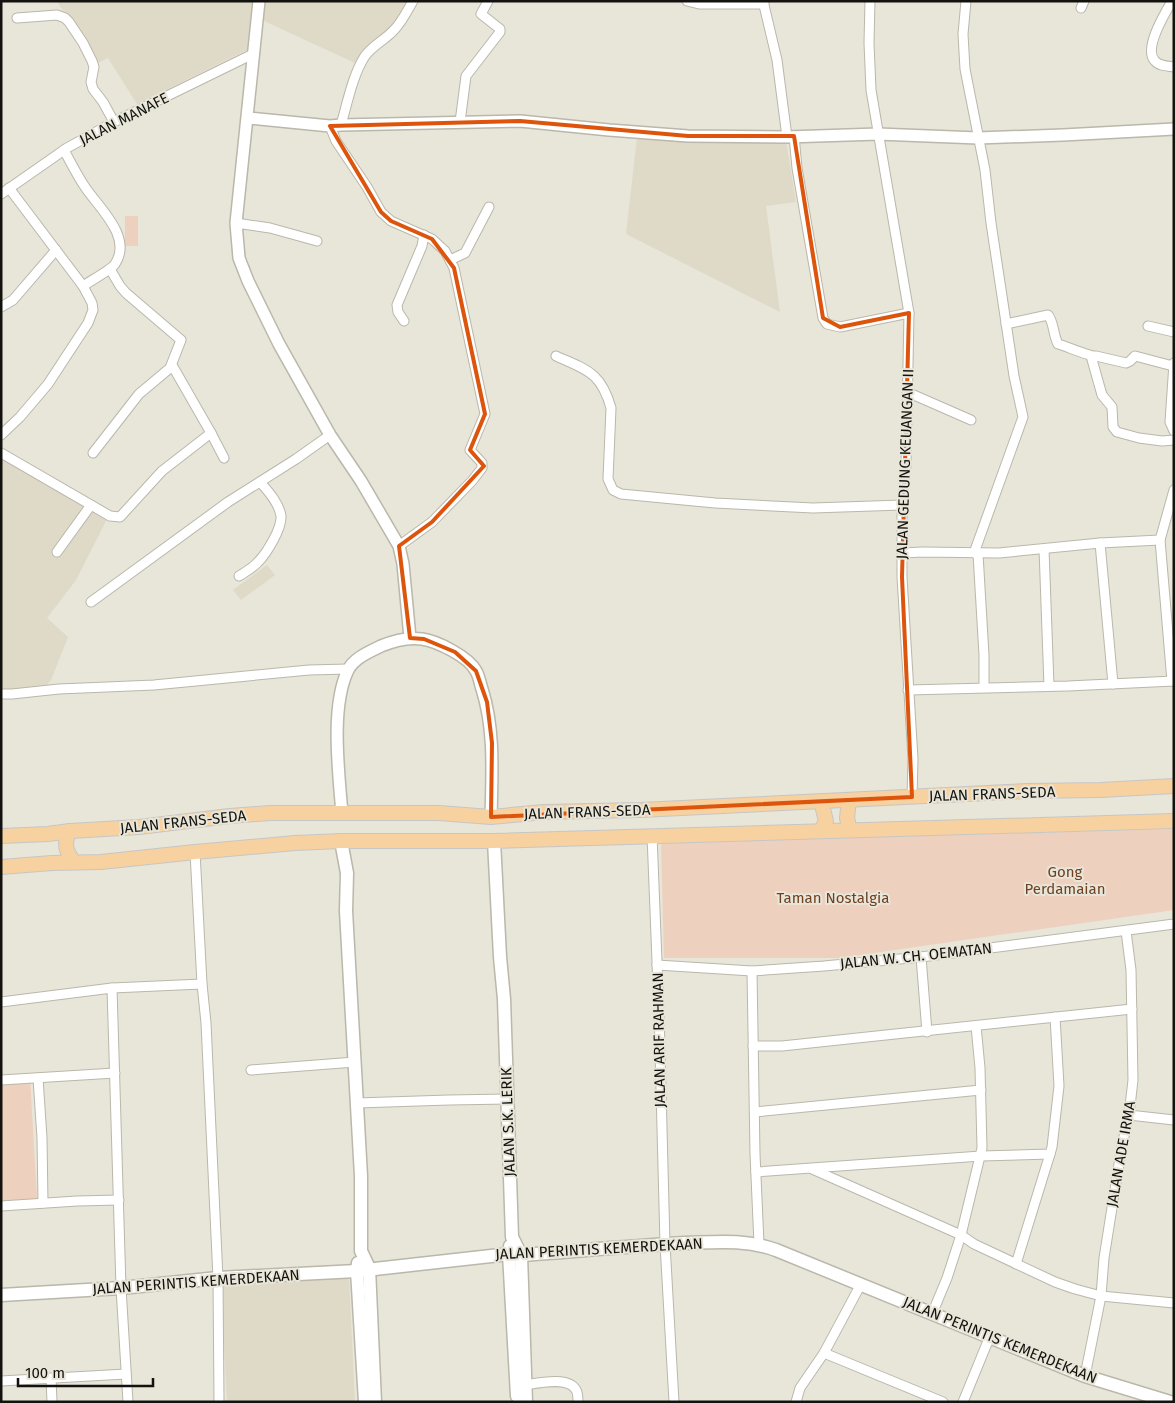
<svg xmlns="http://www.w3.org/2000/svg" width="1175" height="1403" font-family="'Fira Sans',sans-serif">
  <rect width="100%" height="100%" fill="#e8e5d9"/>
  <g fill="#dfdac7">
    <path d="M 59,1 L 252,1 L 247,50 L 137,104 L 108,58 L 98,63 L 58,3 Z"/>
    <path d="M 265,1 L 406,1 L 406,13 L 355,63 L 262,20 Z"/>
    <path d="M 637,137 L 786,141 L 796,202 L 766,206 L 780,312 L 626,234 Z"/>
    <path d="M 1,456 L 108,517 L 76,580 L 47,618 L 68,637 L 51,680 L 44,688 L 1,691 Z"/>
    <path d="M 267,565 L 275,575 L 241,600 L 233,590 Z"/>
    <path d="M 349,1278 L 355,1402 L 227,1402 L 221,1284 Z"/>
  </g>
  <g fill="#eed0be">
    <rect x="125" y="216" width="13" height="30"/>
    <path d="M 1174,829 L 1174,910 L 839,958 L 664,958 L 661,843 Z"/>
    <path d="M 30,1078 L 37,1199 L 1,1201 L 1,1081 Z"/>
  </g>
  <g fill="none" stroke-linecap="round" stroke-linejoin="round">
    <g stroke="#bab7ab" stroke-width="11">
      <g id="minor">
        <path d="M 687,1 L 699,4 L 764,4"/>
        <path d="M 763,1 L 777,60 L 787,137"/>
        <path d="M 870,1 L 869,43 L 871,90 L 909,313 L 906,466 L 902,505 L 902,577 L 913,759 L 912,797"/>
        <path d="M 966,1 L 963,34 L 965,69 L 985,170 L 991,223 L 1014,376 L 1023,417 L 974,553"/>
        <path d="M 1172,1 C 1165,13 1143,49 1155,61 C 1159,66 1167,66 1174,67"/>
        <path d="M 1081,8 L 1084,1"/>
        <path d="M 17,18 L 57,15 L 65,18 L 69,22 L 83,43 L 92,61 L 94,67 L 91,82 L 93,89 L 103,102 L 114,122"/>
        <path d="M 460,122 L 466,76 L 500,32 L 500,29 L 481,14 L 488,1"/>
        <path d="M 341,125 C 347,104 353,74 365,56 C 373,45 385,40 394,30 C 402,22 407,11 413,1"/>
        <path d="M 330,126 L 336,141 L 367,187 L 381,212 L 391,221 L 432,239 L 445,251 L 454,268 L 485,414 L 470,450 L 482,463 L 482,468 L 472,481 L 432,522 L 399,546"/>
        <path d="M 794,136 L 797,168 L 823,318 L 827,324 L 840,327 L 909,313"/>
        <path d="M 64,150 C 71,163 77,175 85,187 C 99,208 133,237 115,264 C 111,270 90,281 83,286"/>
        <path d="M 1,194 L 67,148 L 114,122 L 253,54"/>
        <path d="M 236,223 L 270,228 L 317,241"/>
        <path d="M 450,260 L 465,253 L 489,207"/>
        <path d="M 1,307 L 13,300 L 56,250"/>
        <path d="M 404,321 L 398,312 L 397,305 L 422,246 L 424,235"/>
        <path d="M 1006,324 L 1048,315 C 1054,322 1053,335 1058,344 C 1066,346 1090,357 1096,356 L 1126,363 L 1130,361 L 1135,356 L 1173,366"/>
        <path d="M 1148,326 L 1174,332"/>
        <path d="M 556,356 C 587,370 601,372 611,408 L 608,479 L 613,490 L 621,494 L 715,503 L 813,508 L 902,505"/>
        <path d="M 1091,356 L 1102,395 L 1112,407 L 1113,427 L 1117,432 L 1139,438 L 1162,441 L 1174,440"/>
        <path d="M 1174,363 L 1170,422 L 1174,431"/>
        <path d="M 907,392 L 971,420"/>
        <path d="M 211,433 L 224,458"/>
        <path d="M 1,435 L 20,417 L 48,384 L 88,323 L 93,310 L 92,303 L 83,286 L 9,188"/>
        <path d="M 1,453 L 110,516 L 120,517 L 162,471 L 211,433 L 172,365"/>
        <path d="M 93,453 L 139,394 L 170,368 L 181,340 L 126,293 L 120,286 L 110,269"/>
        <path d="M 1100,543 L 1113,684"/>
        <path d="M 1044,549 L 1049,686"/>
        <path d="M 57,552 L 91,505"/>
        <path d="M 903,553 L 922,552 L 999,553 L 1100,543 L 1160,540"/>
        <path d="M 978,554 L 984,655 L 984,687"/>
        <path d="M 239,576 C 245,572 253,568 258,562 C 267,553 282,528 281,516 C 279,503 268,491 260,482"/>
        <path d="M 91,602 L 228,502 L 296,459 L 330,435"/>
        <path d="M 1172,681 L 1160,540 L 1174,490"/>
        <path d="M 908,690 L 1068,686 L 1174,681"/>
        <path d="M 1,694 L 12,694 L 59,689 L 154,685 L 309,670 L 348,669"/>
        <path d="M 652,835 L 659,1012 L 665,1244 L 674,1402"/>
        <path d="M 195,852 L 202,984"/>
        <path d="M 921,957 L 927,1032"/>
        <path d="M 657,965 L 752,971 L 824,966 L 921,957 L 1174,924"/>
        <path d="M 752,971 L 755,1154 L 759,1244"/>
        <path d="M 112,988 L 202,984 L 206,1023 L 218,1278 L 219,1402"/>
        <path d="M 1,1002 L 112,988 L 121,1288 L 128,1402"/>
        <path d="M 753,1046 L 782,1046 L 1132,1009"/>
        <path d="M 251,1070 L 355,1062"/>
        <path d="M 38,1078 L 42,1138 L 43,1203"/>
        <path d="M 1,1080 L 115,1073"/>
        <path d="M 357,1103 L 449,1100 L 508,1099"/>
        <path d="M 755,1112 L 981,1090"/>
        <path d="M 1129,1115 L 1174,1120"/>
        <path d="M 812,1169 L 961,1235 L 974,1244 L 1055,1282 L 1075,1289 L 1101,1296 L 1174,1303"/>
        <path d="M 756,1172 L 981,1156 L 1050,1154 L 1052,1147 L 1059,1086 L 1055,1017"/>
        <path d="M 1,1206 L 77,1201 L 119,1200"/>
        <path d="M 1016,1264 L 1050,1154"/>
        <path d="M 932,1314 L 947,1278 L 961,1235 L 982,1148 L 980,1068 L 976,1026"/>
        <path d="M 824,1353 L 943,1402"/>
        <path d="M 1085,1376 L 1101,1296 L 1104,1258 L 1122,1145 L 1129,1115 L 1133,1080 L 1131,970 L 1126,931"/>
        <path d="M 51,1378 L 52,1402"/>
        <path d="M 1,1381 L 126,1374"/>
        <path d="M 525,1385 C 538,1383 569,1376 576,1390 C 578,1393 578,1398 578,1402"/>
        <path d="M 796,1402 L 800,1388 L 824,1353 L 861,1284"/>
        <path d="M 963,1402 L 990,1336"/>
      </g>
    </g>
    <g stroke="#bab7ab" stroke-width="14">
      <g id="tertiary">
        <path d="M 259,1 L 236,223 L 239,258 L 248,281 L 279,344 L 330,435 L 361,481 L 399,546 L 403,564 L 410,638"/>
        <path d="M 248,118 L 330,126 L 341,125 L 520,121 L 609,130 L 688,136 L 787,137 L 878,134 L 978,138 L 1063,135 L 1174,129"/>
        <path d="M 342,814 C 339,774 330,707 348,670 C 354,658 369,652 381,646 C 393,641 409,637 422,639 C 437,641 469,657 476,671 C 479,676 480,683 482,689 C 495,730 492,774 491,817"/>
      </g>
    </g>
    <g stroke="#bab7ab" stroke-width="15">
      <g id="secondary">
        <path d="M 341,841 L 347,873 L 346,911 L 361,1176 L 361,1251 L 369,1268 L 375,1402"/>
        <path d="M 494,841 L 500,957 L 504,999 L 512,1237 L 521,1255 L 526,1402"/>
        <path d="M 510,1246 L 509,1254 L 517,1396"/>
        <path d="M 358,1263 L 357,1271 L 365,1402"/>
        <path d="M 1,1295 L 121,1288 L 218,1278 L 357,1271 L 509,1254 L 521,1255 C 576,1251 631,1246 685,1243 C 716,1242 746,1239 776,1250 L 1085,1376 L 1170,1402"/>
      </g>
    </g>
    <g stroke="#c6c6c5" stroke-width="16">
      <g id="primary">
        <path d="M 849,800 L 847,818 L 850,830"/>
        <path d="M 70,831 C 63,843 66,852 74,862"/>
        <path d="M 821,831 L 826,821 L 821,801"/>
        <path d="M 1,836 L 48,834 L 70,831 L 139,827 L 230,816 L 270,813 L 439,813 L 491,817 L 544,812 L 641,810 L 1027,791 L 1101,790 L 1174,786"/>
        <path d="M 1,867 L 52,863 L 101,862 L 195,852 L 295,843 L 341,841 L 494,841 L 1174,821"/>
      </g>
    </g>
    <use href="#minor" stroke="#fff" stroke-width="9"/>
    <use href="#tertiary" stroke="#fff" stroke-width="11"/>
    <use href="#secondary" stroke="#fff" stroke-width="12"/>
    <use href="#primary" stroke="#f7d2a0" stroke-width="14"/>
  </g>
  <path fill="none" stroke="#dd550c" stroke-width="4" stroke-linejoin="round" d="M 520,121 L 688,136 L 794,136 L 823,318 L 840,327 L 909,313 L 902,577 L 912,797 L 491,817 L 492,743 L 487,702 L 476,671 L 455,652 L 424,639 L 410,638 L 399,546 L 432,522 L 484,466 L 470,450 L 485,414 L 454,268 L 432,239 L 391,221 L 381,212 L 330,126 Z"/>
  <g text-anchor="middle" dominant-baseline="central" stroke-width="4" stroke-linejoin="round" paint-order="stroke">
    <g font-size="15" fill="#13120e" stroke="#e8e5d9">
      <text transform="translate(124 119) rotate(-27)">JALAN MANAFE</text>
      <text transform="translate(905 464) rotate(-88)">JALAN GEDUNG KEUANGAN II</text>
      <text transform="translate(992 794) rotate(-2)">JALAN FRANS-SEDA</text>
      <text transform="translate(587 812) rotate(-2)">JALAN FRANS-SEDA</text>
      <text transform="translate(183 822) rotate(-6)">JALAN FRANS-SEDA</text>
      <text transform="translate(916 956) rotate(-6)">JALAN W. CH. OEMATAN</text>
      <text transform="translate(659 1040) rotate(-91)">JALAN ARIF RAHMAN</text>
      <text transform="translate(508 1122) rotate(-92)">JALAN S.K. LERIK</text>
      <text transform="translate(1121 1154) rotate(-80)">JALAN ADE IRMA</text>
      <text transform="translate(599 1249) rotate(-3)">JALAN PERINTIS KEMERDEKAAN</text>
      <text transform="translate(196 1282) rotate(-4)">JALAN PERINTIS KEMERDEKAAN</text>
      <text transform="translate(1000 1340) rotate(22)">JALAN PERINTIS KEMERDEKAAN</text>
    </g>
    <g font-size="15" fill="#6f4122" stroke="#e8e5d9">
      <text x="1065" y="872">Gong<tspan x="1065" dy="17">Perdamaian</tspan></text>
      <text x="833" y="898">Taman Nostalgia</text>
    </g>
  </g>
  <rect width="1175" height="1403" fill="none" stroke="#13120e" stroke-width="5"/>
  <path d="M18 1378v8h135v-8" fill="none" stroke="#13120e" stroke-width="2.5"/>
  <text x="25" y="1378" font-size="15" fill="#13120e" stroke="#e8e5d9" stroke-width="4" paint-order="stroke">100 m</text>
</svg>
